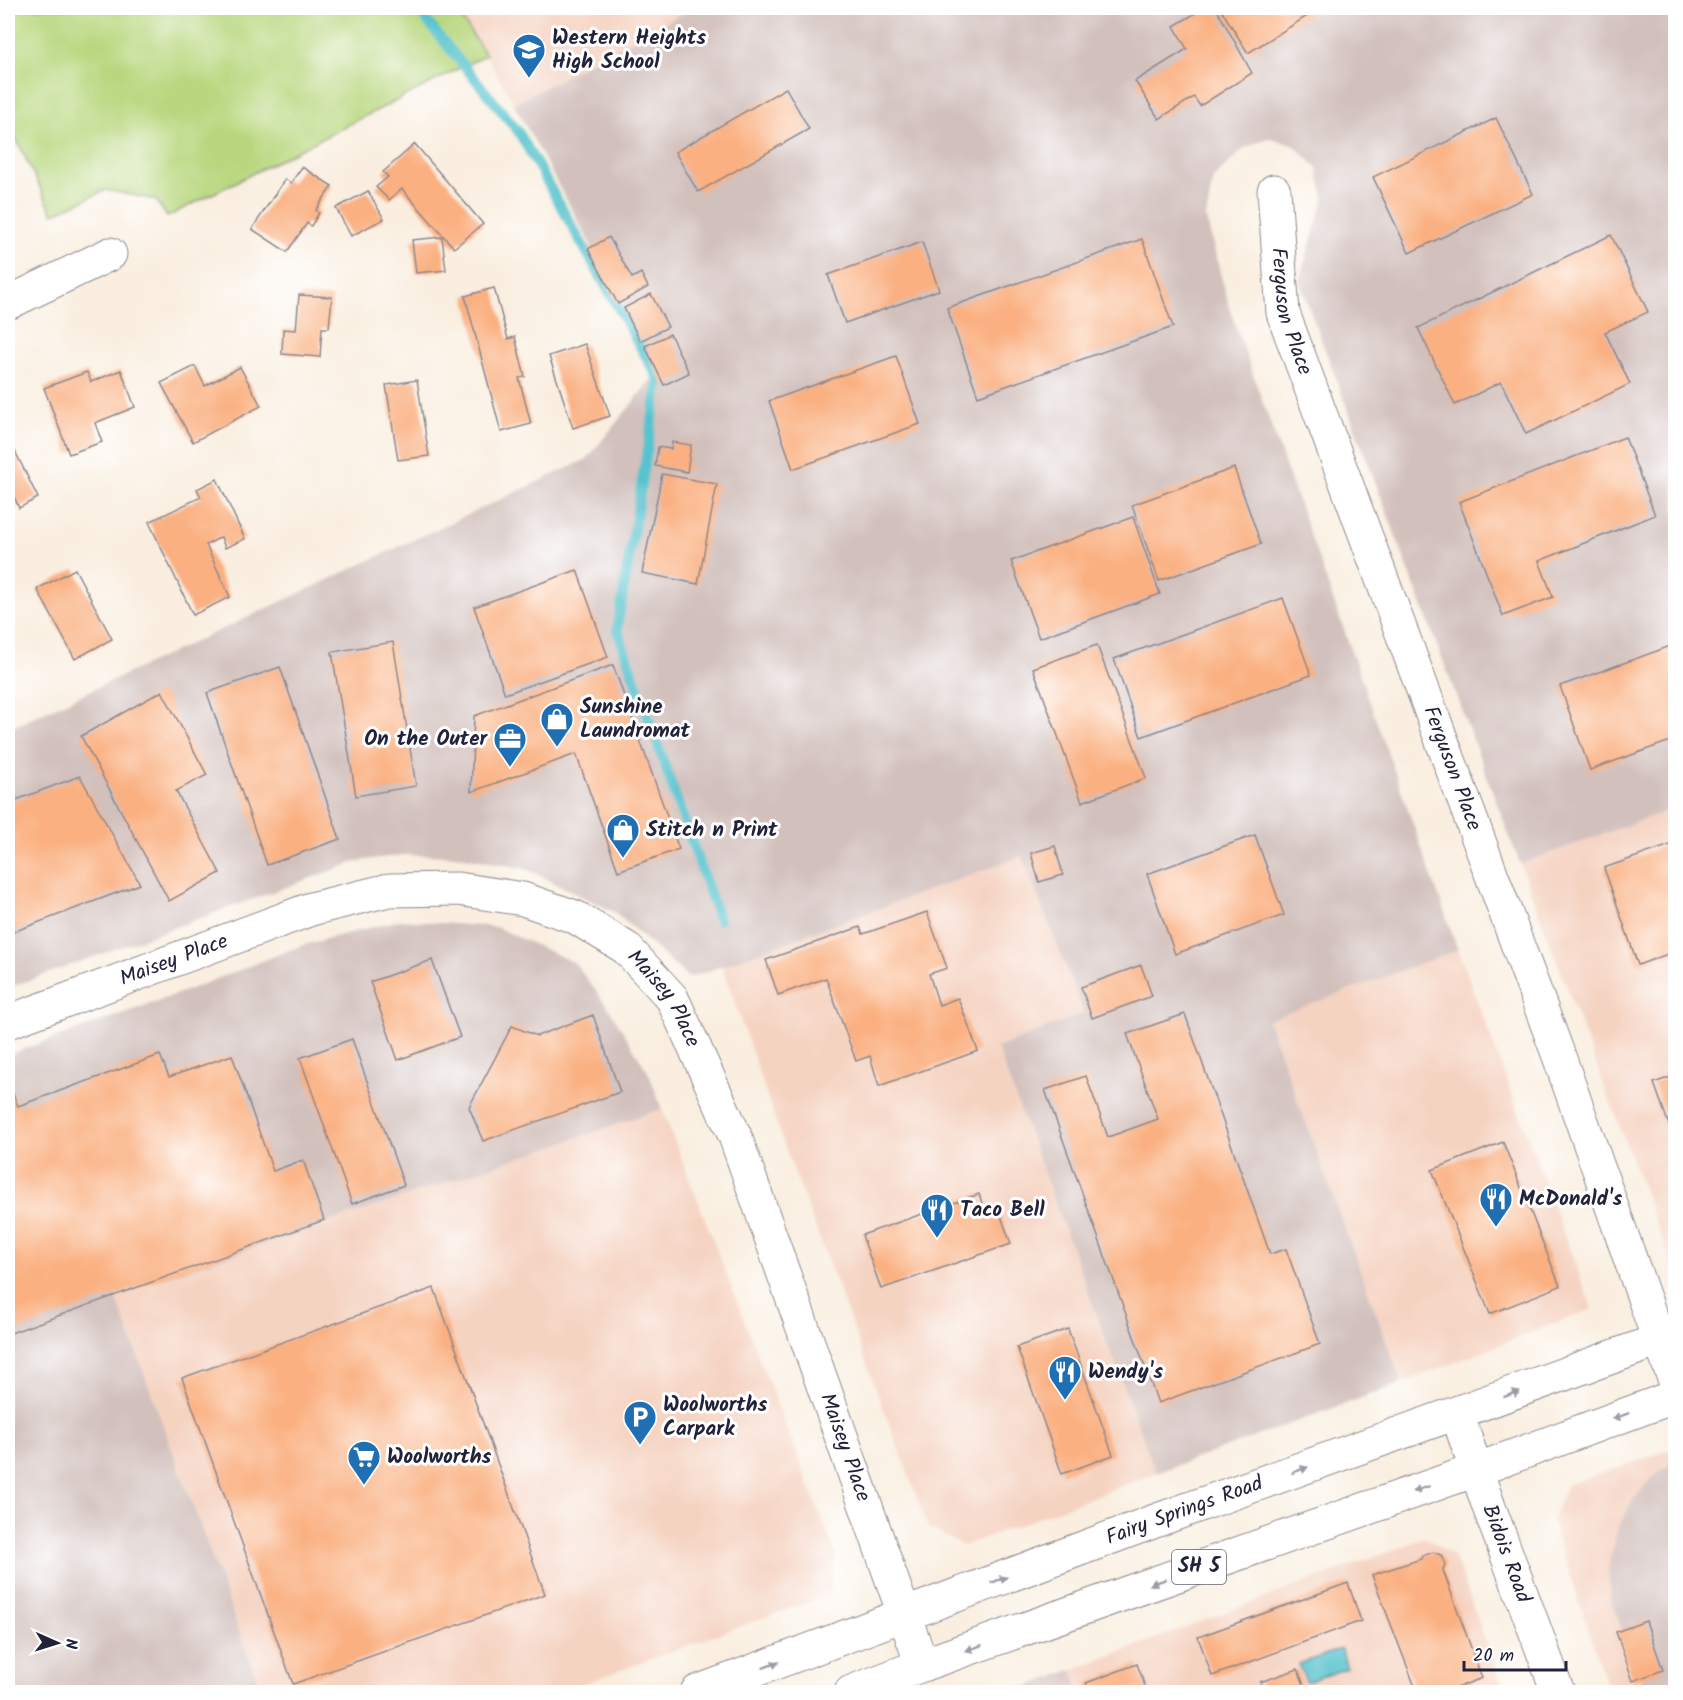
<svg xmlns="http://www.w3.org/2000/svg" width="1683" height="1700" font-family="Kalam,sans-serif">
  <rect width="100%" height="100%" fill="#fff"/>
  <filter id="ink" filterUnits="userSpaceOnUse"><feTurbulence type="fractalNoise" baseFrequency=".0167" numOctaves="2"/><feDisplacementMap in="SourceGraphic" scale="12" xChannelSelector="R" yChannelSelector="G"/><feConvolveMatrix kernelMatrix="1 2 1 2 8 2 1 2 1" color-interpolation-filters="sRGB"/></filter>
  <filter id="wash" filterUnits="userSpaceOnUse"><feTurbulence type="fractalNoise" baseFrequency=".008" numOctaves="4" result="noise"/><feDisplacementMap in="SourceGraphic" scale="24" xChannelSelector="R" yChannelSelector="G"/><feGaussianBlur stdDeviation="1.35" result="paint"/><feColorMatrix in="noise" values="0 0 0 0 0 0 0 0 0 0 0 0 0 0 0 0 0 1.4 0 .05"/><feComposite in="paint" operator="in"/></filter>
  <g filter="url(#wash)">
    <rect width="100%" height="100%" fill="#f9eedf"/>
    <g fill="#f5d3c1">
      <path d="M 455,8 L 692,8 L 514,104 L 486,55 Z"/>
      <path d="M 1675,808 L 1675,1273 L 1520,864 Z"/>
      <path d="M 1022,856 L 1084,1013 L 997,1048 L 1156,1473 L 963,1546 L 928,1527 L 779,1131 L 722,966 Z"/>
      <path d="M 1458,950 L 1592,1309 L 1402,1383 L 1268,1019 Z"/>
      <path d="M 662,1109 L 836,1555 L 829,1594 L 561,1692 L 262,1692 L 115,1295 Z"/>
      <path d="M 1675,1448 L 1675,1692 L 1609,1692 L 1552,1520 L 1567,1485 Z"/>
      <path d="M 1425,1538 L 1454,1556 L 1505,1692 L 1080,1692 L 1072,1670 Z"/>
    </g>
    <g fill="#d1c0bc">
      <path d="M 692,8 L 1675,8 L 1675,808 L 1520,864 L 1299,281 L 1324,199 L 1317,168 L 1294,145 L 1268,138 L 1245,148 L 1213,178 L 1206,218 L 1230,310 L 1458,950 L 1268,1020 L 1402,1383 L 1156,1473 L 997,1048 L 1084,1013 L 1022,856 L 689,978 L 616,913 L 526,869 L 459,856 L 404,855 L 358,861 L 8,988 L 8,729 L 587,459 L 659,370 L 514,104 Z"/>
      <path d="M 400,920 L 496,927 L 575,963 L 610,1010 L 649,1074 L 662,1109 L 115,1295 L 262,1692 L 8,1692 L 8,1055 L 188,990 L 303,945 Z"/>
      <path d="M 1675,1460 L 1675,1692 L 1646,1692 L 1610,1598 L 1608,1568 L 1617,1530 L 1632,1501 L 1653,1477 Z"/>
      <path d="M 1072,1670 L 1080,1692 L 1012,1692 Z"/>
    </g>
    <path fill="#b8d77e" stroke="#6d7c5c" stroke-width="1.5" d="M 8,8 L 455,8 L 486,55 L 167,217 L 156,200 L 106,190 L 53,214 L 8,122 Z"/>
    <path fill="#56c3ce" stroke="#3c7284" stroke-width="1.5" d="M 1341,1649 L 1347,1668 L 1306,1682 L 1299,1664 Z"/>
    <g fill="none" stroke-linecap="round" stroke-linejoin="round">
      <path stroke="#56c3ce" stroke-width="10" d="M 416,8 L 518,131 L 659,380 L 617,629 L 719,920"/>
    </g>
    <g id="blocks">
      <g fill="#fab081">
        <path d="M 1204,8 L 1216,8 L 1252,73 L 1200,106 L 1194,97 L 1159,119 L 1135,81 L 1187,49 L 1174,26 Z"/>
        <path d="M 1220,8 L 1320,8 L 1248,53 Z"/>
        <path d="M 786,88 L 809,129 L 698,192 L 675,152 Z"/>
        <path d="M 1496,118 L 1533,194 L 1409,253 L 1373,177 Z"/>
        <path d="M 415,144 L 483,224 L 454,248 L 402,189 L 389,200 L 376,187 L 388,177 L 383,172 Z"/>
        <path d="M 302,167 L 332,186 L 316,210 L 319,213 L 311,226 L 307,223 L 287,252 L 252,229 L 285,179 L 291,183 Z"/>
        <path d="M 368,191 L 384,219 L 351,236 L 336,208 Z"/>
        <path d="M 1611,235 L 1648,312 L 1605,332 L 1630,384 L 1526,434 L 1501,382 L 1455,405 L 1418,328 Z"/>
        <path d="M 442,237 L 446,270 L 416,273 L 412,240 Z"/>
        <path d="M 609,237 L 632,278 L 641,273 L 648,287 L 618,304 L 588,249 Z"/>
        <path d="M 1142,239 L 1173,327 L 978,396 L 947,308 Z"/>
        <path d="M 922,242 L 939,290 L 845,323 L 828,275 Z"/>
        <path d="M 494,288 L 508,339 L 515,337 L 525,377 L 519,378 L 531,424 L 501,432 L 465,296 Z"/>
        <path d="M 651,294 L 668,327 L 640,341 L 624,308 Z"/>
        <path d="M 299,295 L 332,297 L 329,328 L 322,328 L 320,357 L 282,354 L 283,329 L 296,330 Z"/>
        <path d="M 670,334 L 689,373 L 664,385 L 645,346 Z"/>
        <path d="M 585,344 L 610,416 L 573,428 L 549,356 Z"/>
        <path d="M 896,356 L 920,424 L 793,469 L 769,401 Z"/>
        <path d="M 195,366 L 205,386 L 240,367 L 261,406 L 193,442 L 161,383 Z"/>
        <path d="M 121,370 L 135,407 L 95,423 L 102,442 L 69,454 L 44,388 L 87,372 L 91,382 Z"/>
        <path d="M 417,380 L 429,456 L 398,460 L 386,385 Z"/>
        <path d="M 1625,437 L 1655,515 L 1539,561 L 1553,597 L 1503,616 L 1459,502 Z"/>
        <path d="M 672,442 L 691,445 L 687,472 L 655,466 L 658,447 L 671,449 Z"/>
        <path d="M 11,443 L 38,498 L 19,508 L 11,490 L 8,491 L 8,445 Z"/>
        <path d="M 1234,468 L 1261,544 L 1159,581 L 1132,505 Z"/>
        <path d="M 662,474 L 717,484 L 698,584 L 642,573 Z"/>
        <path d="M 217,479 L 245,539 L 225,548 L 221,537 L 206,545 L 230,597 L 193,615 L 149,522 L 201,497 L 197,489 Z"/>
        <path d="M 1133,517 L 1160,594 L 1039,638 L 1011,561 Z"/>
        <path d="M 75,569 L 112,639 L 75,659 L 37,589 Z"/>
        <path d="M 577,570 L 608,657 L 505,694 L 474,607 Z"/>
        <path d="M 1283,598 L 1311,675 L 1141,737 L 1114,659 Z"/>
        <path d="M 393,642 L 416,786 L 356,796 L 332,652 Z"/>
        <path d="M 1676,644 L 1676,739 L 1590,770 L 1560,686 Z"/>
        <path d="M 1097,645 L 1146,778 L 1082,802 L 1033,668 Z"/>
        <path d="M 613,665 L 679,849 L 618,871 L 576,754 L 471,792 L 474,716 Z"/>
        <path d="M 280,667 L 340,839 L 267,865 L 207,693 Z"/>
        <path d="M 162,691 L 207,775 L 176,791 L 220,873 L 169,901 L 81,736 Z"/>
        <path d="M 80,776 L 140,884 L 8,934 L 8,803 Z"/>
        <path d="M 1255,835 L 1284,915 L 1175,954 L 1147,874 Z"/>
        <path d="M 1676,843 L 1676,951 L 1638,965 L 1604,868 Z"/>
        <path d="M 1055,846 L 1063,875 L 1039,882 L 1031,853 Z"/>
        <path d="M 927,912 L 947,968 L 929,974 L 939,1005 L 958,998 L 978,1051 L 879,1086 L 870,1056 L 856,1061 L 826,978 L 778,995 L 766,960 L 860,927 L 863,934 Z"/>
        <path d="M 432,960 L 460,1037 L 398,1060 L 370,982 Z"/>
        <path d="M 1141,965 L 1152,996 L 1092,1018 L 1081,987 Z"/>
        <path d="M 1185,1014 L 1270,1254 L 1286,1249 L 1320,1344 L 1158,1403 L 1045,1090 L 1086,1076 L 1108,1137 L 1158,1119 L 1127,1034 Z"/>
        <path d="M 593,1015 L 620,1092 L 483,1141 L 469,1107 L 512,1026 L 537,1036 Z"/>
        <path d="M 352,1039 L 404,1185 L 352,1204 L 300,1058 Z"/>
        <path d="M 160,1055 L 169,1077 L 232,1055 L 273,1171 L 303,1160 L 324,1220 L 8,1334 L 8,1093 L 12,1092 L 18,1106 Z"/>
        <path d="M 1676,1075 L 1676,1142 L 1675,1142 L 1654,1083 Z"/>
        <path d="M 1503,1142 L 1560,1286 L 1490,1314 L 1432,1170 Z"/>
        <path d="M 979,1194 L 987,1218 L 1000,1213 L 1011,1244 L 881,1289 L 862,1235 Z"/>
        <path d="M 434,1288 L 545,1594 L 293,1684 L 182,1378 Z"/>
        <path d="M 1068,1329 L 1113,1455 L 1062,1474 L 1017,1347 Z"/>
        <path d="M 1433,1552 L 1441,1555 L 1445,1564 L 1443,1570 L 1482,1678 L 1446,1692 L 1417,1692 L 1372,1575 L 1421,1559 L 1422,1556 Z"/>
        <path d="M 1348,1583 L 1361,1621 L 1212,1676 L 1198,1637 Z"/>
        <path d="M 1646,1621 L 1663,1670 L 1633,1681 L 1616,1632 Z"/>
        <path d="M 1137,1664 L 1147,1692 L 1089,1692 L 1086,1683 Z"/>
        <path d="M 1298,1669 L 1304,1685 L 1285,1692 L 1264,1692 L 1260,1682 Z"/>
      </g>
    </g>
  </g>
  <g filter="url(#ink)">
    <use href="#blocks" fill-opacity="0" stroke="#8e888d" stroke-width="1.5"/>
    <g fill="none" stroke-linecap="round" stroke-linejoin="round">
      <g stroke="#8e888d" stroke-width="35">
        <g id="minor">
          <path id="s1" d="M 1274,191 L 1283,313 L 1560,1059 L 1651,1318 L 1676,1383"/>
          <path d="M 8,303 L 110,254"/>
          <path id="s2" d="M 8,1022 L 311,909 L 389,890 L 458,889 L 523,899 L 575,917 L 626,948 L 672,998 L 735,1136 L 922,1665"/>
          <path id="s3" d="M 1457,1414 L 1489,1507 L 1558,1692"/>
        </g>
      </g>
      <g stroke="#8e888d" stroke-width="35">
        <g id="trunk">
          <path id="s4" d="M 697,1692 L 1155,1521 L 1676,1334"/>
          <path d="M 851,1692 L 922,1665 L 1476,1470 L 1676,1396"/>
        </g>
      </g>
      <use href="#minor" stroke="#fff" stroke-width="33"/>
      <use href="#trunk" stroke="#fff" stroke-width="33"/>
    </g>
    <defs><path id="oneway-solid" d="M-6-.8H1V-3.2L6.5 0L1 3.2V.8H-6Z" transform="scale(1.5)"/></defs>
    <g fill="#9c9ca7">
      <use href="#oneway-solid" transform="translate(1512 1394) rotate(-20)"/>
      <use href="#oneway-solid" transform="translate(1621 1416) rotate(160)"/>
      <use href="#oneway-solid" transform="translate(1300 1470) rotate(-20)"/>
      <use href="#oneway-solid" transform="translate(1421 1489) rotate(161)"/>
      <use href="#oneway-solid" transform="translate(999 1580) rotate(-20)"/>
      <use href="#oneway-solid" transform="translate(1158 1582) rotate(161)"/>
      <use href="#oneway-solid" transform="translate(974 1648) rotate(160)"/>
      <use href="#oneway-solid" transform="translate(771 1665) rotate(-21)"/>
    </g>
  </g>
  <defs>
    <g id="school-pin" transform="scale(1.725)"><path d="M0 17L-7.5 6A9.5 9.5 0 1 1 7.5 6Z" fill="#1f6fb2" stroke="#fff"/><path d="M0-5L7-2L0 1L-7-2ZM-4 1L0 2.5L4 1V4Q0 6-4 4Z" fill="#fff"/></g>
    <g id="shop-pin" transform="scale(1.725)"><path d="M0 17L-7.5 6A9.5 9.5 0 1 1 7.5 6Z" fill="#1f6fb2" stroke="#fff"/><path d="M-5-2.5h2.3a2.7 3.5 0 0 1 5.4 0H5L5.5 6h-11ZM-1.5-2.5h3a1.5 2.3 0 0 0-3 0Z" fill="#fff"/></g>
    <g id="office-pin" transform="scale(1.725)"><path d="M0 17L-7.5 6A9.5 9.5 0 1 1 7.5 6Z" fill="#1f6fb2" stroke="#fff"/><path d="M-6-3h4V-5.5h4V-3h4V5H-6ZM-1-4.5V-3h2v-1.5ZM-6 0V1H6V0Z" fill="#fff"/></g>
    <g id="restaurant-pin" transform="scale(1.725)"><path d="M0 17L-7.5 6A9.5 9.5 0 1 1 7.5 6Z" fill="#1f6fb2" stroke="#fff"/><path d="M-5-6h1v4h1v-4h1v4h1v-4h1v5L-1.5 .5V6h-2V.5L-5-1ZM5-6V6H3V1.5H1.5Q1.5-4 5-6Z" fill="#fff"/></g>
    <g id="parking-pin" transform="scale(1.725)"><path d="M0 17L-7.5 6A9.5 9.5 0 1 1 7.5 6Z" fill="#1f6fb2" stroke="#fff"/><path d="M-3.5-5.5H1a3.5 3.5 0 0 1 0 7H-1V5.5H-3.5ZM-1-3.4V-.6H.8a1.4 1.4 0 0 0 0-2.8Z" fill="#fff"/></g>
    <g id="supermarket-pin" transform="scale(1.725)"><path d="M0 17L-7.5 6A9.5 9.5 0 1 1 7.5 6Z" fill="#1f6fb2" stroke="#fff"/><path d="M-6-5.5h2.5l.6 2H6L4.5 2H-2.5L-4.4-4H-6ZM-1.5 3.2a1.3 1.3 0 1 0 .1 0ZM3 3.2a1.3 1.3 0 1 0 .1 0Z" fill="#fff"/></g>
  </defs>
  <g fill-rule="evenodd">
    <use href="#school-pin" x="529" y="50"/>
    <use href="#shop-pin" x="557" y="719"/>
    <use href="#office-pin" x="510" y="739"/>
    <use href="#shop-pin" x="623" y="830"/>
    <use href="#restaurant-pin" x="1496" y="1199"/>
    <use href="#restaurant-pin" x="937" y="1210"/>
    <use href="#restaurant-pin" x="1065" y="1372"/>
    <use href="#parking-pin" x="640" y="1417"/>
    <use href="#supermarket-pin" x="364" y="1457"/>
  </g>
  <g text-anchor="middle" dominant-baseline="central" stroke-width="6" stroke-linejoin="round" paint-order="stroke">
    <rect fill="#fff" stroke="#646476" stroke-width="1.5" x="1172" y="1550" width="54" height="34" rx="4.5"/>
    <g font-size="20" font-weight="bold" fill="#22223b">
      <text x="1199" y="1567">SH 5</text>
    </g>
    <g font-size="21" font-weight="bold" fill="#22223b" stroke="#fff" text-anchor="start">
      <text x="552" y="38">Western Heights<tspan x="552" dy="24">High School</tspan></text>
      <text x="580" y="707">Sunshine<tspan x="580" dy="24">Laundromat</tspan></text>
      <text x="487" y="739" text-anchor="end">On the Outer</text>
      <text x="646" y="830">Stitch n Print</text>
      <text x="1519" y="1199">McDonald's</text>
      <text x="960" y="1210">Taco Bell</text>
      <text x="1088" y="1372">Wendy's</text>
      <text x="663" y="1405">Woolworths<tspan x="663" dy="24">Carpark</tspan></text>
      <text x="387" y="1457">Woolworths</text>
    </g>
    <g font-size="21" fill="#22223b" stroke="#fff">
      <text stroke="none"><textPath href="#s1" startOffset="122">Ferguson Place</textPath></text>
      <text stroke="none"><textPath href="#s1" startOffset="608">Ferguson Place</textPath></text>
      <text stroke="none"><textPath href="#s2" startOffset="177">Maisey Place</textPath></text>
      <text stroke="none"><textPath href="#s2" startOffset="717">Maisey Place</textPath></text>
      <text stroke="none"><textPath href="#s2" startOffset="1203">Maisey Place</textPath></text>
      <text stroke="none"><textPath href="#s4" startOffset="520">Fairy Springs Road</textPath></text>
      <text stroke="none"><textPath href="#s3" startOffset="148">Bidois Road</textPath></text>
    </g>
  </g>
  <rect width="1683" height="1700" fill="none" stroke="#fff" stroke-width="30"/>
  <g transform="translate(57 1643) rotate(93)" stroke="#ffffff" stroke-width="4.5" paint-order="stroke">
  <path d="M0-4.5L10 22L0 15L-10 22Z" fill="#22223b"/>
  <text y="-9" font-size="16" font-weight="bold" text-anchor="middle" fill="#22223b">N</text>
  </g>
  <path d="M1464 1661v9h102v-9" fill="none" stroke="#22223b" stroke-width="3"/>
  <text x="1473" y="1661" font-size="18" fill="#22223b" stroke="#ffffff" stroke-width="4.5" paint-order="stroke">20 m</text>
</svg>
